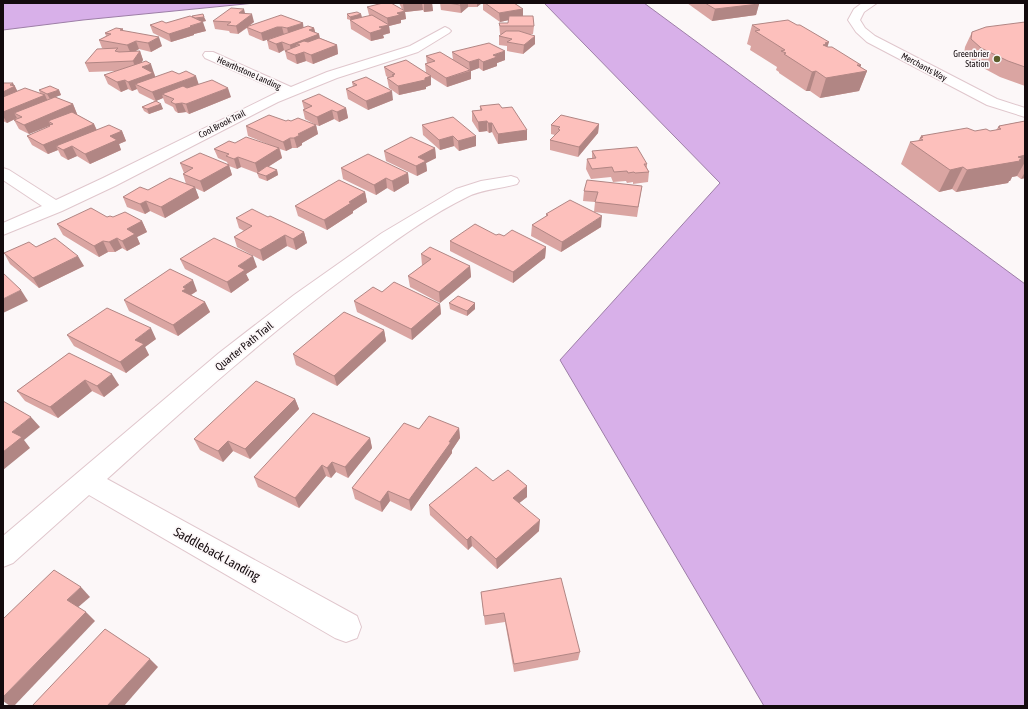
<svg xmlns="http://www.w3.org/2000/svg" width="1028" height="709" font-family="'Asap Condensed',sans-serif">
  <rect width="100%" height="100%" fill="#fcf7f8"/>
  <g fill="#d8b0e9" stroke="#9d7ea7">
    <path d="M 3,3 L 255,3 L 83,20 L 3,30 Z"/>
    <path d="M 544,3 L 644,3 L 1025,284 L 1025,706 L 764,706 L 560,360 L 720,183 Z"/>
  </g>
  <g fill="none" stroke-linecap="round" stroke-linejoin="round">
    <g stroke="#e0c7cd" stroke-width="2">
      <g id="street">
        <path d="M 862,3 L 877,3 L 864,12 L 860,20 L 865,28 L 875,36 L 997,99 L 1025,108 L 1025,117 L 987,105 L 867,42 L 856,32 L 848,20 L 854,9 Z"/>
        <path d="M 445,27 L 449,29 L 451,31 L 449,33 L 418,52 L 337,78 L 278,102 L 115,186 L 62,211 L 3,235 L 3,223 L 42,206 L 3,180 L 3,168 L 9,170 L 56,200 L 103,178 L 280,91 L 205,58 L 203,55 L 205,52 L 213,52 L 291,87 L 327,72 L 410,46 Z"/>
        <path d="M 511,176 L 517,178 L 519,181 L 517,184 C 500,189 483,189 467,197 C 426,217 388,246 351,273 C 265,336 186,408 107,479 L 357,616 L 361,627 L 357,638 L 346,642 L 335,638 L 89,495 L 13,563 L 3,567 L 3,536 L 219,353 L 294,295 L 382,233 L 456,189 L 481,181 Z"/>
      </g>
    </g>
    <use href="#street" fill="#fff" fill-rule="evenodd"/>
  </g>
  <g fill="#daa5a2">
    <path d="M 399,3 L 432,3 L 433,11 L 424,12 L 423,10 L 405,12 L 406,19 L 401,20 L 401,23 L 389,26 L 390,33 L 383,35 L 384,38 L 371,41 L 351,29 L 350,20 L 347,19 L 347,14 L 361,14 L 362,18 L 370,16 L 369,15 L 367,7 L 402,9 Z"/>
    <path d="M 440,3 L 482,3 L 477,7 L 468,7 L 461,13 L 441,10 Z"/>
    <path d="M 483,3 L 514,3 L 523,9 L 523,16 L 534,26 L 533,34 L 530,34 L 535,44 L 523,54 L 507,51 L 507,46 L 499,45 L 499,36 L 501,34 L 500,34 L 499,23 L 508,23 L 509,20 L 500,22 L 483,10 Z"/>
    <path d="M 687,3 L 757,3 L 759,4 L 756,15 L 712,21 Z"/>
    <path d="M 245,14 L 254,22 L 249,26 L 303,27 L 314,28 L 315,32 L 319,34 L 320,38 L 337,45 L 338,54 L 313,64 L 306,61 L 297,64 L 287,59 L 285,51 L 284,50 L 279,53 L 269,49 L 267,40 L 279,36 L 263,41 L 249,35 L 247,28 L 238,34 L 230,33 L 229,31 L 215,29 L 213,21 Z"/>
    <path d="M 192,17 L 204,17 L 206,21 L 202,22 L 206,31 L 194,34 L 194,35 L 171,42 L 153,33 L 150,25 L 166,23 Z"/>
    <path d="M 1025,22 L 1025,86 L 1000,77 L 974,63 L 964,54 L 965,47 L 972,32 Z"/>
    <path d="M 752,25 L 827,47 L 861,65 L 860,67 L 867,71 L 859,91 L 820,98 L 810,91 L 806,91 L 779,73 L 779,72 L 776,70 L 777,67 L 750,50 L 751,46 L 747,44 Z"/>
    <path d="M 123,29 L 123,31 L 162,46 L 151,52 L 139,49 L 135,51 L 140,51 L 143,60 L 141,63 L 154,73 L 155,77 L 199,85 L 231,97 L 189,114 L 186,112 L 178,113 L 175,111 L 173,107 L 165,103 L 163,98 L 156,101 L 163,109 L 149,114 L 144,111 L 142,107 L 155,101 L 139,93 L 137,89 L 132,91 L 128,89 L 121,92 L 108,84 L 104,75 L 117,71 L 89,72 L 85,63 L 105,49 L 102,48 L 99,40 L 106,36 L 105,33 Z"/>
    <path d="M 452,52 L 505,60 L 497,63 L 497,66 L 483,71 L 479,68 L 471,71 L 471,79 L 447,87 L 431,77 L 431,85 L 426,87 L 426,89 L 399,95 L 389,88 L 387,78 L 389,78 L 386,76 L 384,67 L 426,73 L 425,64 L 427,64 L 426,56 L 453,60 Z"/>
    <path d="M 352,82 L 393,100 L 368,110 L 348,99 L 346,89 L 353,87 Z"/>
    <path d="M 3,83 L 15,86 L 17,91 L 40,93 L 39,90 L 59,90 L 61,95 L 55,97 L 73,104 L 77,114 L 76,114 L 94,124 L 97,130 L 122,131 L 126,141 L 119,144 L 121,150 L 90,164 L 77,156 L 68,160 L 61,156 L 58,150 L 48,154 L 32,145 L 27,136 L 49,127 L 49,126 L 29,134 L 19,129 L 14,120 L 17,118 L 7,123 L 3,121 Z"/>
    <path d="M 302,101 L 346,108 L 348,118 L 339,122 L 334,119 L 319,126 L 316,125 L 318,134 L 302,143 L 302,145 L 297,148 L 292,148 L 286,151 L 280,149 L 282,158 L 268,167 L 277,170 L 278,175 L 267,181 L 259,178 L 257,173 L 241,167 L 237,169 L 229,166 L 232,175 L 204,192 L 195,188 L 199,198 L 165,218 L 150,211 L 145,214 L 127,207 L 123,197 L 148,190 L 186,184 L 183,174 L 184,173 L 180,163 L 228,165 L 227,162 L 218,158 L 214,149 L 235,143 L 270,145 L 248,136 L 246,126 L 286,121 L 291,121 L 316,125 L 305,119 L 303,110 L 304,109 Z"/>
    <path d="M 480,106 L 502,108 L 527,140 L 498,144 L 492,132 L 489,133 L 487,131 L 479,132 L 472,121 L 472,111 L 480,110 Z"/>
    <path d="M 453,117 L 476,146 L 459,151 L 454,146 L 440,150 L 423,135 L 422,125 Z"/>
    <path d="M 1025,121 L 1025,178 L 1021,179 L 1017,176 L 1012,177 L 1010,181 L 1009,181 L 1008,183 L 956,192 L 952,189 L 939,192 L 901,164 L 910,142 L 918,141 L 921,136 L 975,131 L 990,131 L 996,130 L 999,126 Z"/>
    <path d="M 599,124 L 598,133 L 578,157 L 550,150 L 550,140 L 555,135 L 551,134 L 551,125 Z"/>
    <path d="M 435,148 L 436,158 L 426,163 L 427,171 L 417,176 L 386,161 L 384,151 Z"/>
    <path d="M 592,151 L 647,164 L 647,168 L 649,172 L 648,182 L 633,184 L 633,182 L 627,183 L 626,181 L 613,182 L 611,177 L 591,179 L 586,169 L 587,159 L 592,158 Z"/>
    <path d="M 341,168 L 408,173 L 409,183 L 394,192 L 387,188 L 376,195 L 343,179 Z"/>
    <path d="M 642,186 L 637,217 L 594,212 L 595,202 L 583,201 L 584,191 Z"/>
    <path d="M 365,192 L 367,202 L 353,211 L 353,213 L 327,230 L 298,216 L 295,206 Z"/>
    <path d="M 546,214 L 601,227 L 561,252 L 531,236 L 532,225 L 546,217 Z"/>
    <path d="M 107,217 L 113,217 L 142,221 L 147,232 L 137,237 L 140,244 L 127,251 L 122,248 L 115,252 L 108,252 L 99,257 L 63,235 L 57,224 Z"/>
    <path d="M 268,217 L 304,232 L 307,243 L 296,250 L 287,246 L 263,261 L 237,247 L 234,237 L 244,231 L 239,228 L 236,218 Z"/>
    <path d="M 496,235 L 504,236 L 546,247 L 545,258 L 513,283 L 450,251 L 450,241 Z"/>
    <path d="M 36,247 L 84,266 L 39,288 L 10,264 L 4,253 Z"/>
    <path d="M 421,254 L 470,266 L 471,277 L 440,303 L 410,287 L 408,276 L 423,265 L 422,265 Z"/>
    <path d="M 180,259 L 257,267 L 246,274 L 249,280 L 231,293 L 185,269 Z"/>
    <path d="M 197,291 L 191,295 L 205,302 L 210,312 L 178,336 L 129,311 L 124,300 Z"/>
    <path d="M 382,292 L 440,304 L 441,314 L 412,340 L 357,312 L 354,301 Z"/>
    <path d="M 449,303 L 475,303 L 475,309 L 467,316 L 450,309 Z"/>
    <path d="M 384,330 L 386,341 L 337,386 L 296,365 L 293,354 Z"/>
    <path d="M 67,335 L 156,339 L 145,347 L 149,355 L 126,373 L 74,346 Z"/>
    <path d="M 69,353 L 119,385 L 104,397 L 92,391 L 58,418 L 25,401 L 17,391 Z"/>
    <path d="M 295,399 L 299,409 L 250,459 L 233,451 L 223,462 L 200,450 L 194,439 Z"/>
    <path d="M 459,428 L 460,438 L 452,450 L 452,453 L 411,511 L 390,501 L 382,512 L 355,499 L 352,488 L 419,429 Z"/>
    <path d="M 370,438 L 372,448 L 348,478 L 336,472 L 331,478 L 326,476 L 299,508 L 258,487 L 254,477 Z"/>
    <path d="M 493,481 L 527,486 L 527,497 L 519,503 L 539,531 L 497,569 L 472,546 L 468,550 L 430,515 L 429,505 Z"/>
    <path d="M 481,592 L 580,652 L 578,660 L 514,672 L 505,622 L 485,625 Z"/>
  </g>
  <g fill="#b18684">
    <path d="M 411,3 L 422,3 L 423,10 L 405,12 L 406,19 L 401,20 L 401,23 L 389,26 L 390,33 L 383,35 L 384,38 L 371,41 L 370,33 L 379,27 L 388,25 L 387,18 L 397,13 L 404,11 L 403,4 Z"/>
    <path d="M 432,3 L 433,11 L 424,12 L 424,4 Z"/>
    <path d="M 462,3 L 468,3 L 468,7 L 461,13 L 460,5 Z"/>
    <path d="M 477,3 L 482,3 L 477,7 Z"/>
    <path d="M 759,4 L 756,15 L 712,21 L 715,9 Z"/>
    <path d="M 244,9 L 246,17 L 239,13 Z"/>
    <path d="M 523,9 L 523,17 L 500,22 L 499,13 Z"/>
    <path d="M 252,14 L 254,22 L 238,34 L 236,26 Z"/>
    <path d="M 361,14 L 362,18 L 351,21 L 350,17 Z"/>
    <path d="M 204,17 L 206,21 L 195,23 L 194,19 Z"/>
    <path d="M 203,22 L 206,31 L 194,34 L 194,35 L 171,42 L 169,34 Z"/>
    <path d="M 303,23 L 304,31 L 289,37 L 287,28 Z"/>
    <path d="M 277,27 L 282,27 L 284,35 L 279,36 L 263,41 L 261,33 Z"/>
    <path d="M 314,28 L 316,35 L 319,34 L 320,42 L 296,44 L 298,51 L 291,53 L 290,45 L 309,30 Z"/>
    <path d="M 535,36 L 535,44 L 523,54 L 524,45 Z"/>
    <path d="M 159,37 L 162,46 L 151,52 L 148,43 Z"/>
    <path d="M 136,41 L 139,49 L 131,54 L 127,45 Z"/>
    <path d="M 282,42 L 284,50 L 279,53 L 276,44 Z"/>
    <path d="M 829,42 L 823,61 L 818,64 L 825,43 Z"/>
    <path d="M 337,45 L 338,54 L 313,64 L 311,55 Z"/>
    <path d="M 140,51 L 143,60 L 136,70 L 133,61 Z"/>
    <path d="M 505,51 L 505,60 L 497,63 L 497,66 L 483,71 L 483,62 L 493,55 Z"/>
    <path d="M 304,52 L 306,61 L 297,64 L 295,55 Z"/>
    <path d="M 479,59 L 479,68 L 471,71 L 471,79 L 447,87 L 446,78 L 470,71 L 469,62 Z"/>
    <path d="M 151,64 L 157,82 L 135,84 L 137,89 L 132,91 L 128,82 L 142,67 Z"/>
    <path d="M 857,65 L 861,65 L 859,72 L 867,71 L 859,91 L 820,98 L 826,78 Z"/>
    <path d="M 816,71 L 810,91 L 806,91 L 812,72 Z"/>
    <path d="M 196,76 L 199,85 L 168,97 L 162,94 L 163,98 L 156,101 L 152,92 Z"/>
    <path d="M 431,76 L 431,85 L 426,87 L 426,89 L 399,95 L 398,86 Z"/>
    <path d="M 125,80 L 128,89 L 121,92 L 117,82 Z"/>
    <path d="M 13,83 L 20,96 L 3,103 L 3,92 Z"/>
    <path d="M 228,88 L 231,97 L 189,114 L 186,104 Z"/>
    <path d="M 59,90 L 61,95 L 50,99 L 47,94 Z"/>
    <path d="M 392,91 L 393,100 L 368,110 L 366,101 Z"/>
    <path d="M 45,95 L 49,104 L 14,113 L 17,118 L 7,123 L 3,116 L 3,112 Z"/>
    <path d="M 182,103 L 186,112 L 178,113 L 175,104 Z"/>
    <path d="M 73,104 L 77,114 L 54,124 L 48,121 L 51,125 L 29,134 L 24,125 Z"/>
    <path d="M 161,104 L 163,109 L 149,114 L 147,109 Z"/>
    <path d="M 346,108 L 348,118 L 339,122 L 337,112 Z"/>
    <path d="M 332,110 L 334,119 L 319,126 L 317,117 Z"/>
    <path d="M 487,121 L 487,131 L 479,132 L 478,122 Z"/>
    <path d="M 488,123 L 492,123 L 492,132 L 489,133 Z"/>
    <path d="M 94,124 L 98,134 L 56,146 L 58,150 L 48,154 L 43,145 Z"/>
    <path d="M 599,124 L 598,133 L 578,157 L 579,147 Z"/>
    <path d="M 316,125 L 318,134 L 302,143 L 302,145 L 297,148 L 294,138 L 298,134 Z"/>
    <path d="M 527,130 L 527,140 L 498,144 L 498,134 Z"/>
    <path d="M 122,131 L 126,141 L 119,144 L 121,150 L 90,164 L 85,154 L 110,136 Z"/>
    <path d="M 453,136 L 454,146 L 440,150 L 439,140 Z"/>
    <path d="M 476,136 L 476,146 L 459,151 L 458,141 Z"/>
    <path d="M 290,138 L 292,148 L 286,151 L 283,142 Z"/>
    <path d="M 72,146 L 77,156 L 68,160 L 63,150 Z"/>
    <path d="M 279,148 L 282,158 L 258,173 L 255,163 Z"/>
    <path d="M 435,148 L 436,158 L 426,163 L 427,171 L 417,176 L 416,166 L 418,157 Z"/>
    <path d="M 1025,155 L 1025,162 L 1017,176 L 1012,177 L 1010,181 L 1009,181 L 1008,183 L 956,192 L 967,170 L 1018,157 Z"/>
    <path d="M 238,157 L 241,167 L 237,169 L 234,159 Z"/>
    <path d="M 229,165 L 232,175 L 204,192 L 200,181 Z"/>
    <path d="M 963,167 L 952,189 L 939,192 L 950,170 Z"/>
    <path d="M 277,170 L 278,175 L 267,181 L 266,176 Z"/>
    <path d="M 1025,172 L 1025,178 L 1021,179 Z"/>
    <path d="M 408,173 L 409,183 L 394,192 L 392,181 Z"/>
    <path d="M 386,178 L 387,188 L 376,195 L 374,185 Z"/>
    <path d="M 195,187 L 199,198 L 165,218 L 161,207 Z"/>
    <path d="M 365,192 L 367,202 L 353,211 L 353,213 L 327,230 L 324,220 L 349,202 Z"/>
    <path d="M 146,201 L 150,211 L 145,214 L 140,204 Z"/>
    <path d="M 602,216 L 601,227 L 561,252 L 562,242 Z"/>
    <path d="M 142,221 L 147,232 L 137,237 L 140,244 L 127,251 L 122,241 L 127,229 Z"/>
    <path d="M 304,232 L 307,243 L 296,250 L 293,239 Z"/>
    <path d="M 285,235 L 287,246 L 263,261 L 260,250 Z"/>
    <path d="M 117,238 L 122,248 L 115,252 L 109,242 Z"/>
    <path d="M 103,241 L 108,252 L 99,257 L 94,246 Z"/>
    <path d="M 546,247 L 545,258 L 513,283 L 513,272 Z"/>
    <path d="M 78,256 L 84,266 L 39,288 L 33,278 Z"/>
    <path d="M 253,256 L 257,267 L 246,274 L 249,280 L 231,293 L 227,282 L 238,266 Z"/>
    <path d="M 470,266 L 471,277 L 440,303 L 439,292 Z"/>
    <path d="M 193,280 L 197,291 L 189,296 L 182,291 L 183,287 Z"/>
    <path d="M 21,290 L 28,301 L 3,313 L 3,299 Z"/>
    <path d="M 205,302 L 210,312 L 178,336 L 173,325 Z"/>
    <path d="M 475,303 L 475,309 L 467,316 L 467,311 Z"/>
    <path d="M 440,304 L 441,314 L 412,340 L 411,329 Z"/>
    <path d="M 151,328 L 156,339 L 145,347 L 149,355 L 126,373 L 120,362 L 135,340 Z"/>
    <path d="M 384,330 L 386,341 L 337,386 L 334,376 Z"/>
    <path d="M 112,374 L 119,385 L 104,397 L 97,386 Z"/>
    <path d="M 85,380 L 92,391 L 58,418 L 50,407 Z"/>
    <path d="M 295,399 L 299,409 L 250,459 L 245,449 Z"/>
    <path d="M 31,417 L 40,427 L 24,440 L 30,448 L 3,470 L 3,452 L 12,432 Z"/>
    <path d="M 459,428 L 460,438 L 452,450 L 452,453 L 411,511 L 409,500 L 449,442 Z"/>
    <path d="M 370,438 L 372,448 L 348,478 L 345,467 Z"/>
    <path d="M 228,441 L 233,451 L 223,462 L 218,451 Z"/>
    <path d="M 332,462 L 336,472 L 331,478 L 327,468 Z"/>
    <path d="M 322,465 L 326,476 L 299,508 L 295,498 Z"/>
    <path d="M 527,486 L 527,497 L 513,508 L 513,498 Z"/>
    <path d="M 388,491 L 390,501 L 382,512 L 380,502 Z"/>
    <path d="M 540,520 L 539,531 L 497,569 L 496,559 Z"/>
    <path d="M 471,536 L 472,546 L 468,550 L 467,540 Z"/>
    <path d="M 81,587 L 90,597 L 76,609 L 67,600 Z"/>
    <path d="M 86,612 L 95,621 L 14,706 L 10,706 L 3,701 L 3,697 Z"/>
    <path d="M 150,659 L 158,667 L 124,706 L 107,706 Z"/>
  </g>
  <g fill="#fdc0bc" stroke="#b18684">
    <path d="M 383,3 L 391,3 L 405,11 L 397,13 L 400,15 L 387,18 L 367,7 Z"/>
    <path d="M 448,3 L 462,3 L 460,5 Z"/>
    <path d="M 485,3 L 514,3 L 523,9 L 499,13 Z"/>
    <path d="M 705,3 L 757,3 L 759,4 L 715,9 Z"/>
    <path d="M 231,8 L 244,9 L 239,13 L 252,14 L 236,26 L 227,25 L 231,22 L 213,21 Z"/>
    <path d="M 357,12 L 361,14 L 350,17 L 347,14 Z"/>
    <path d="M 203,14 L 204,17 L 195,18 L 193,17 L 192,16 Z"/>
    <path d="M 281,15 L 303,23 L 287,28 L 282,27 L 277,27 L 261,33 L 246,27 Z"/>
    <path d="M 372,15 L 389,25 L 379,27 L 383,29 L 370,33 L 350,20 Z"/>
    <path d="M 190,16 L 203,22 L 190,26 L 191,27 L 169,34 L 150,25 L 162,21 L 166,23 Z"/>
    <path d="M 509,16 L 533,16 L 534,26 L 500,26 L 499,23 L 508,23 Z"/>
    <path d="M 788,20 L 797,25 L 800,25 L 829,42 L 825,43 L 827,44 L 823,45 L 828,47 L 832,47 L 861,65 L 857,65 L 867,71 L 826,78 L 816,71 L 812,72 L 784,54 L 786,53 L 781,51 L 785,50 L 755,31 L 760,30 L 752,25 Z"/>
    <path d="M 1025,22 L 1025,67 L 1008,61 L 981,48 L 971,39 L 972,32 L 986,27 Z"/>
    <path d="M 308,26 L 314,28 L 309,30 L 319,34 L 290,45 L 282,42 L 276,44 L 267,40 Z"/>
    <path d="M 116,28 L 123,29 L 120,30 L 159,37 L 148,43 L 136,41 L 127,45 L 99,40 L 111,34 L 105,33 Z"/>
    <path d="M 506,31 L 519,31 L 535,36 L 524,45 L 507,42 L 512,39 L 499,36 Z"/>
    <path d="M 319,38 L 337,45 L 311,55 L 304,52 L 295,55 L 285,51 L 300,45 L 296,44 L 304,41 L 308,42 Z"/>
    <path d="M 489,43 L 505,51 L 493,55 L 497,57 L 483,62 L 479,59 L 469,62 L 452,52 Z"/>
    <path d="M 118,48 L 115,51 L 119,52 L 140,51 L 133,61 L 85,63 L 97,49 Z"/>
    <path d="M 440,52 L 470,70 L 446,78 L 425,64 L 435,61 L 426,56 Z"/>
    <path d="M 406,60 L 431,76 L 425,78 L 425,80 L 398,86 L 387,78 L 394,76 L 392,75 L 395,74 L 384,67 Z"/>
    <path d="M 146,61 L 151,64 L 142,67 L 153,73 L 128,82 L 125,80 L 117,82 L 104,75 Z"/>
    <path d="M 172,71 L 179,74 L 186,71 L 196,76 L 152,92 L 135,84 Z"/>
    <path d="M 366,77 L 392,91 L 366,101 L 346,89 L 357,85 L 352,82 Z"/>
    <path d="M 212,80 L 228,88 L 186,104 L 182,103 L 175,104 L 171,102 L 174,99 L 162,94 L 183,86 L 187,88 Z"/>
    <path d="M 3,83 L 13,83 L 10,85 L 15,86 L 3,92 Z"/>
    <path d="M 50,86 L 59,90 L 47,94 L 39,90 Z"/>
    <path d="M 25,88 L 45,95 L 3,112 L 3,97 Z"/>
    <path d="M 319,94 L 346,108 L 337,112 L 332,110 L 317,117 L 303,110 L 312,106 L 302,101 Z"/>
    <path d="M 55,97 L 73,104 L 24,125 L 14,120 L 22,117 L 14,113 Z"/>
    <path d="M 156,101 L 161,104 L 147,109 L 142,107 Z"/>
    <path d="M 499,104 L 502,108 L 512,107 L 527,130 L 498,134 L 492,123 L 488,123 L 487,121 L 478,122 L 472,111 L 482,110 L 480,106 Z"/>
    <path d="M 72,112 L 94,124 L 43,145 L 27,136 L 50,126 L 49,125 L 53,124 L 48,121 Z"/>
    <path d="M 269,115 L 286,121 L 288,120 L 291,121 L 298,118 L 316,125 L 298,134 L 300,135 L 294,138 L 290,138 L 283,142 L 246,126 Z"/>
    <path d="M 561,115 L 599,124 L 579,147 L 550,140 L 560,130 L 558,129 L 560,127 L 551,125 Z"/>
    <path d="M 453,117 L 476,136 L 458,141 L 453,136 L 439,140 L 422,125 Z"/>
    <path d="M 1025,121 L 1025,155 L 1018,157 L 1023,159 L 1019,160 L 1020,161 L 967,170 L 963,167 L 950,170 L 910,142 L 923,140 L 920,138 L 923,137 L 921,136 L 967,128 L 975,131 L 986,129 L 990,131 L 1001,129 L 998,127 L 1000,127 L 999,126 Z"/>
    <path d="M 109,125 L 122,131 L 110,136 L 117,140 L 85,154 L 72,146 L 63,150 L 56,146 Z"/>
    <path d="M 246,137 L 279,148 L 255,163 L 238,157 L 234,159 L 226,156 L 229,154 L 214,149 L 229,141 L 235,143 Z"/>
    <path d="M 411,137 L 435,148 L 418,157 L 426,161 L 416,166 L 384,151 Z"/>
    <path d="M 637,147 L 647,164 L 644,164 L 649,172 L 635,173 L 634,172 L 628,173 L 627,171 L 614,172 L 612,167 L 592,169 L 587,159 L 596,158 L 592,151 Z"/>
    <path d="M 200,153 L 229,165 L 200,181 L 183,174 L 193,168 L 180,163 Z"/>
    <path d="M 368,154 L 408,173 L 392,181 L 386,178 L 374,185 L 341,168 Z"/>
    <path d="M 267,166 L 277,170 L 266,176 L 257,173 Z"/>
    <path d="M 170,178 L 195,187 L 161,207 L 146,201 L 140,204 L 123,197 L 140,187 L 148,190 Z"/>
    <path d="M 339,180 L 365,192 L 349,202 L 351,203 L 324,220 L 295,206 Z"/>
    <path d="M 587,180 L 642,186 L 638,207 L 595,202 L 598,192 L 584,191 Z"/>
    <path d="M 570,200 L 602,216 L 562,242 L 532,225 L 548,215 L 546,214 Z"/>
    <path d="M 91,208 L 107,217 L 110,216 L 113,217 L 125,212 L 142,221 L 127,229 L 135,234 L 122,241 L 117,238 L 109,242 L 103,241 L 94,246 L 57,224 Z"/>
    <path d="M 252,209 L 268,217 L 270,216 L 304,232 L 293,239 L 285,235 L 260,250 L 234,237 L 252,226 L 236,218 Z"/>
    <path d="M 475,224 L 496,235 L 499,234 L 504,236 L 512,230 L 546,247 L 513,272 L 450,241 Z"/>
    <path d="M 55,238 L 78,256 L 33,278 L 4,253 L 29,242 L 36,247 Z"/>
    <path d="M 214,238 L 253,256 L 238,266 L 245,270 L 227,282 L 180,259 Z"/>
    <path d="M 430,247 L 470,266 L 439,292 L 408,276 L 431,259 L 421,254 Z"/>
    <path d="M 170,269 L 193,280 L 183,287 L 186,289 L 182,291 L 205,302 L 173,325 L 124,300 Z"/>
    <path d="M 3,273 L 21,290 L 3,299 Z"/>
    <path d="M 394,282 L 440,304 L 411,329 L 354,301 L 373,287 L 382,292 Z"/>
    <path d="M 458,296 L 475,303 L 467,311 L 449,303 Z"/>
    <path d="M 107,308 L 151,328 L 135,340 L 144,344 L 120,362 L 67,335 Z"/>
    <path d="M 344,312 L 384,330 L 334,376 L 293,354 Z"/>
    <path d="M 69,353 L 112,374 L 97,386 L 85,380 L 50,407 L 17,391 Z"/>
    <path d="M 256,381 L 295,399 L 245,449 L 228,441 L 218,451 L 194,439 Z"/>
    <path d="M 3,401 L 31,417 L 12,432 L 22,437 L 3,452 Z"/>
    <path d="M 313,413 L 370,438 L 345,467 L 332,462 L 327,468 L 322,465 L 295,498 L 254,477 Z"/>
    <path d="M 429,416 L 459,428 L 449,442 L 451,442 L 409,500 L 388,491 L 380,502 L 352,488 L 404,423 L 419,429 Z"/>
    <path d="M 476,467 L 493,481 L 508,470 L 527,486 L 513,498 L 540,520 L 496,559 L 471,536 L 467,540 L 429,505 Z"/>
    <path d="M 54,570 L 81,587 L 67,600 L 86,612 L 3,697 L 3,619 Z"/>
    <path d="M 561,578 L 580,652 L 514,664 L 504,613 L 484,616 L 481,592 Z"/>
    <path d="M 105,629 L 150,659 L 107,706 L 32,706 Z"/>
  </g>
  <circle fill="#5b5e2c" stroke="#fcf7f8" stroke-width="1.5" cx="997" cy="59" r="4"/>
  <g text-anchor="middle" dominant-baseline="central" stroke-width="3.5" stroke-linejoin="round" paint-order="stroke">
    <g font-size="9" fill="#130a0d" stroke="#fcf7f8" text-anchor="end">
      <text x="989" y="54">Greenbrier<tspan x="989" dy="10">Station</tspan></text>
    </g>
    <g font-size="9" fill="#130a0d" stroke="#fcf7f8">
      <text transform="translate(924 67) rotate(28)">Merchants Way</text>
      <text transform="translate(249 73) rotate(24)">Hearthstone Landing</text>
      <text transform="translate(222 124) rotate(-27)">Cool Brook Trail</text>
    </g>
    <g font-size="11" fill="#130a0d" stroke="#fcf7f8">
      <text transform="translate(244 346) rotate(-39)">Quarter Path Trail</text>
    </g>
    <g font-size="13" fill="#130a0d" stroke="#fcf7f8">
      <text transform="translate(217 554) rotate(29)">Saddleback Landing</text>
    </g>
  </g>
  <rect width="1028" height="709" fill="none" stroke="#130a0d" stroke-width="8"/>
</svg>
